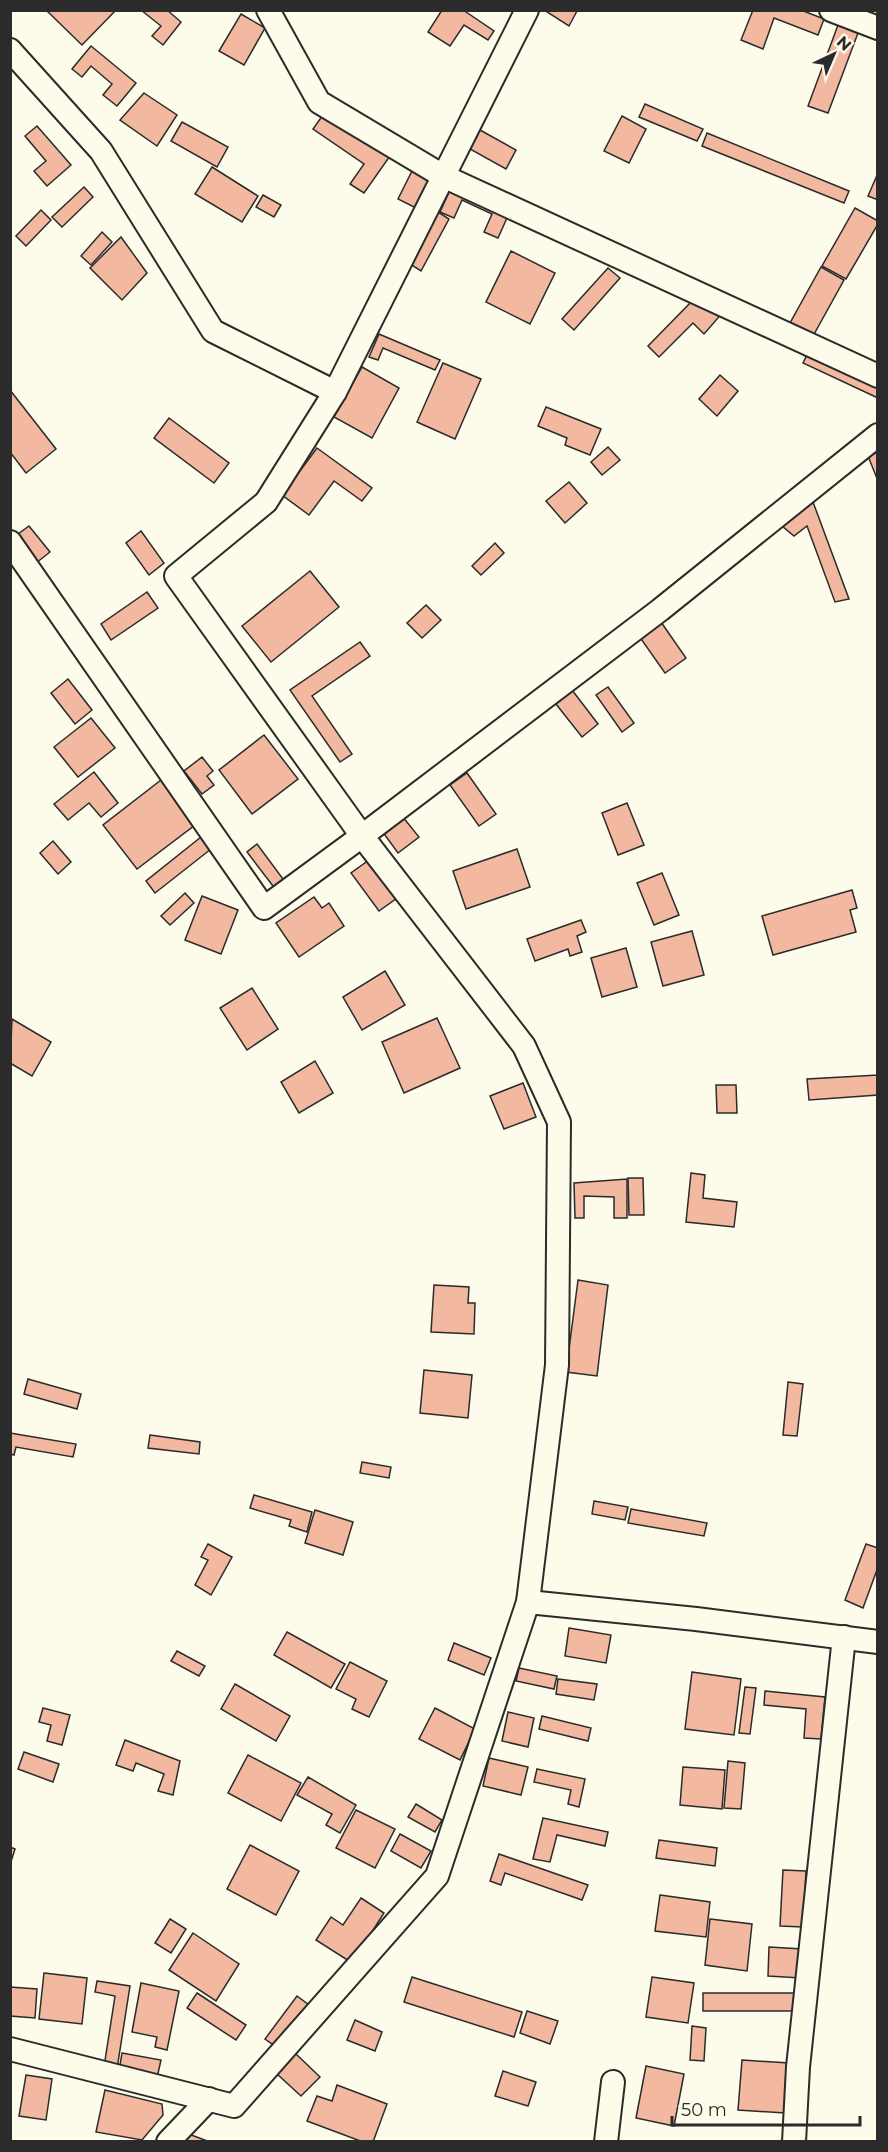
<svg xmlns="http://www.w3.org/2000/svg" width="888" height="2152" font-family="Montserrat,sans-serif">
  <rect width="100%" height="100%" fill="#fdfbea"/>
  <g fill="#f2b8a0" stroke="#2b2b2b" stroke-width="1.5">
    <path d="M 46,10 L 116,10 L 82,45 Z"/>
    <path d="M 141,10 L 167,10 L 181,22 L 163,45 L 152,36 L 161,26 Z"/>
    <path d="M 442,10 L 463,10 L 494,31 L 488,40 L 464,25 L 450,46 L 428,32 Z"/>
    <path d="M 544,10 L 576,10 L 577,11 L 569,26 Z"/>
    <path d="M 753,10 L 801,10 L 824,19 L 818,35 L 774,18 L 763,49 L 741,40 Z"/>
    <path d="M 241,14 L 265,28 L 244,65 L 219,51 Z"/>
    <path d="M 838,25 L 858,33 L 828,113 L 808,106 Z"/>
    <path d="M 91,46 L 136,83 L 117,106 L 103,95 L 112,84 L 91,66 L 82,77 L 72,69 Z"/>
    <path d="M 144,93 L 177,115 L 157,146 L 120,120 Z"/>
    <path d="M 645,104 L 703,129 L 697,141 L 639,117 Z"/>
    <path d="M 325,112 L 390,156 L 364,193 L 350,184 L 364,164 L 313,129 Z"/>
    <path d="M 622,116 L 646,129 L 629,163 L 604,151 Z"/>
    <path d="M 182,122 L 228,147 L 217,167 L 171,141 Z"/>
    <path d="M 37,126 L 71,165 L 47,186 L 34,171 L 46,161 L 25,136 Z"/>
    <path d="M 480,130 L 516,150 L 506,169 L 470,149 Z"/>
    <path d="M 707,133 L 849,191 L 844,203 L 702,146 Z"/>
    <path d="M 212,167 L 258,196 L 242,222 L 195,194 Z"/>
    <path d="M 412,171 L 430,180 L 416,208 L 398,199 Z"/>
    <path d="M 878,173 L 878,200 L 868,196 Z"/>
    <path d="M 453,183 L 511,209 L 498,238 L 484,232 L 492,214 L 462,200 L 454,218 L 440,212 Z"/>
    <path d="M 84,187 L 93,197 L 62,227 L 52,217 Z"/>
    <path d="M 263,195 L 281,205 L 274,217 L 256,207 Z"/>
    <path d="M 855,208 L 878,221 L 878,224 L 846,279 L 822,266 Z"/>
    <path d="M 41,210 L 51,220 L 26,246 L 16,236 Z"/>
    <path d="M 438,212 L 449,219 L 421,271 L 410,264 Z"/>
    <path d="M 102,232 L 112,242 L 91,265 L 81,256 Z"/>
    <path d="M 121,237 L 147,273 L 122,300 L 90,268 Z"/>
    <path d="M 511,251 L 555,273 L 530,324 L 486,302 Z"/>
    <path d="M 821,267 L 844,280 L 813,336 L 790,323 Z"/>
    <path d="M 608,268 L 620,278 L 574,330 L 562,319 Z"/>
    <path d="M 697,296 L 724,311 L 704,334 L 693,323 L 659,357 L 648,346 Z"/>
    <path d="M 379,334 L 440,360 L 435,370 L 383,348 L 378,360 L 369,357 Z"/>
    <path d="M 809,351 L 878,382 L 878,398 L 803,363 Z"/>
    <path d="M 443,363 L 481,379 L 455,439 L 417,422 Z"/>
    <path d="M 362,367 L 399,388 L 372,438 L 334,417 Z"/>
    <path d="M 720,375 L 738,391 L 717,416 L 699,399 Z"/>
    <path d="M 10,390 L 56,449 L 26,473 L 10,452 Z"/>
    <path d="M 546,407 L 601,429 L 590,455 L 565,445 L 567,438 L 538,426 Z"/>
    <path d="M 169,418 L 229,463 L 214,483 L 154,438 Z"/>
    <path d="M 608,447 L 620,460 L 602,475 L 591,462 Z"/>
    <path d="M 317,448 L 372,488 L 362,501 L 334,481 L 309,515 L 282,495 Z"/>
    <path d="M 878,452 L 878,481 L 868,456 Z"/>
    <path d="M 569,482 L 587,503 L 565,523 L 546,501 Z"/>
    <path d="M 813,502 L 849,599 L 835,602 L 807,526 L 794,536 L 782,526 Z"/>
    <path d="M 29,526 L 50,552 L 31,567 L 10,540 Z"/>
    <path d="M 141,531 L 164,563 L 149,575 L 126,543 Z"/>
    <path d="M 495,543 L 504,553 L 481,575 L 472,566 Z"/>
    <path d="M 310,571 L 339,607 L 271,662 L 242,626 Z"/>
    <path d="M 147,592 L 158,608 L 111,640 L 101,624 Z"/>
    <path d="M 426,605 L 441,620 L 422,638 L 407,623 Z"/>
    <path d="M 661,622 L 686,658 L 665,673 L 639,636 Z"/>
    <path d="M 360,642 L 370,656 L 312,696 L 352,754 L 340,762 L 290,690 Z"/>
    <path d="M 68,679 L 92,710 L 75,724 L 51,693 Z"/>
    <path d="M 608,687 L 634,723 L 622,732 L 596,695 Z"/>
    <path d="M 572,690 L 598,724 L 582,737 L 556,704 Z"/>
    <path d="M 91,718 L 115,748 L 78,777 L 54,747 Z"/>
    <path d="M 264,735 L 298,779 L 252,814 L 219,770 Z"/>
    <path d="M 202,757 L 213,771 L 207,776 L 214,785 L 202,794 L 184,771 Z"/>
    <path d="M 94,772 L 118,803 L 101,817 L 89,803 L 68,820 L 54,804 Z"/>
    <path d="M 467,773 L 496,814 L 479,826 L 450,785 Z"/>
    <path d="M 161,780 L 195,825 L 137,869 L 103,825 Z"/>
    <path d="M 627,803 L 644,845 L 618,855 L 602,813 Z"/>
    <path d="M 402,816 L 419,837 L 398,853 L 382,831 Z"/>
    <path d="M 201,837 L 211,849 L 155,893 L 146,881 Z"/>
    <path d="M 53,841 L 71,862 L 58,874 L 40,853 Z"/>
    <path d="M 257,844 L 286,883 L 276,890 L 247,852 Z"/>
    <path d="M 517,849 L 530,887 L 466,909 L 453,871 Z"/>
    <path d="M 369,860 L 397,898 L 379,911 L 351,873 Z"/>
    <path d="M 662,873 L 679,915 L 654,925 L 637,883 Z"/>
    <path d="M 852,890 L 857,908 L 850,910 L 856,932 L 773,955 L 762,916 Z"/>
    <path d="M 185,893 L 194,903 L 170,925 L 161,916 Z"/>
    <path d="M 202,896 L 238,910 L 221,954 L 185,940 Z"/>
    <path d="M 314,897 L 322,908 L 329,903 L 344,926 L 299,957 L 276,923 Z"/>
    <path d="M 581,920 L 586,932 L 577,936 L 582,952 L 570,956 L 568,949 L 535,961 L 527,939 Z"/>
    <path d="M 692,931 L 704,975 L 663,986 L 651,942 Z"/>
    <path d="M 626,948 L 637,987 L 602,997 L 591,958 Z"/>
    <path d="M 385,971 L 405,1005 L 362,1030 L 343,997 Z"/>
    <path d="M 252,988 L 278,1029 L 247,1050 L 220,1008 Z"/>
    <path d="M 437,1018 L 460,1068 L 404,1093 L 382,1042 Z"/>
    <path d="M 12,1019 L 51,1042 L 32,1076 L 10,1063 Z"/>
    <path d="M 315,1061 L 333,1093 L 299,1113 L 281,1082 Z"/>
    <path d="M 878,1075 L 878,1095 L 809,1100 L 807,1079 Z"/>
    <path d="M 523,1083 L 536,1117 L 504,1129 L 490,1096 Z"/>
    <path d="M 716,1085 L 736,1085 L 737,1113 L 717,1113 Z"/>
    <path d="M 691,1173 L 705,1175 L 703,1198 L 737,1202 L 734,1227 L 686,1222 Z"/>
    <path d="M 628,1178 L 643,1178 L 644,1215 L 629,1215 Z"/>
    <path d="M 627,1179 L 627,1218 L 614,1218 L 614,1197 L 584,1196 L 584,1218 L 575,1218 L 574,1183 Z"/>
    <path d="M 578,1280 L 608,1285 L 597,1376 L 566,1372 Z"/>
    <path d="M 434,1285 L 469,1287 L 468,1303 L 475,1303 L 474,1334 L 431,1332 Z"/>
    <path d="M 424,1370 L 472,1375 L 468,1418 L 420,1413 Z"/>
    <path d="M 28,1379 L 81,1394 L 77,1409 L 24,1394 Z"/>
    <path d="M 788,1382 L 803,1384 L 797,1436 L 783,1435 Z"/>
    <path d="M 10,1433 L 76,1444 L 73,1457 L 16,1447 L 14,1455 L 10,1454 Z"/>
    <path d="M 150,1435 L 200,1442 L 199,1454 L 148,1448 Z"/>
    <path d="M 362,1462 L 391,1467 L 389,1478 L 360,1473 Z"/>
    <path d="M 254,1495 L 312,1512 L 307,1532 L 289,1526 L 291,1520 L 250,1508 Z"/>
    <path d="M 594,1501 L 628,1507 L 625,1520 L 592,1514 Z"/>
    <path d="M 631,1509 L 707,1523 L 704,1536 L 628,1523 Z"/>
    <path d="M 315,1510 L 353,1522 L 343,1555 L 305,1543 Z"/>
    <path d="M 208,1544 L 232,1557 L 211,1595 L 195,1585 L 208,1560 L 201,1557 Z"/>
    <path d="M 866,1544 L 878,1548 L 878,1567 L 863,1608 L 845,1600 Z"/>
    <path d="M 569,1628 L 611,1635 L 606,1663 L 565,1656 Z"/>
    <path d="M 287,1632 L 345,1664 L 331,1688 L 274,1655 Z"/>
    <path d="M 454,1643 L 491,1658 L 484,1675 L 448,1660 Z"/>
    <path d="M 177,1651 L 205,1666 L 199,1676 L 171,1661 Z"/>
    <path d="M 350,1662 L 387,1681 L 369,1717 L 352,1709 L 356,1699 L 336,1689 Z"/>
    <path d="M 519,1668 L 557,1676 L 554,1689 L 516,1681 Z"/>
    <path d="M 692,1672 L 741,1679 L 734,1735 L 685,1729 Z"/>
    <path d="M 558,1679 L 597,1684 L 594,1700 L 556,1694 Z"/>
    <path d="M 235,1684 L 290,1716 L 276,1741 L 221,1709 Z"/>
    <path d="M 745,1687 L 756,1688 L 750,1734 L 739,1733 Z"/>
    <path d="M 765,1691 L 825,1697 L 821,1739 L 804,1738 L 806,1709 L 764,1705 Z"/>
    <path d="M 43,1708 L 70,1715 L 62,1745 L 47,1741 L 51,1725 L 39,1722 Z"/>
    <path d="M 435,1708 L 475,1729 L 460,1760 L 419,1739 Z"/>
    <path d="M 508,1712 L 534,1718 L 528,1747 L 502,1741 Z"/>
    <path d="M 542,1716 L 591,1728 L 588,1741 L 539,1729 Z"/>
    <path d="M 125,1740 L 180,1761 L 173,1795 L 158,1791 L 164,1774 L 136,1763 L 133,1771 L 116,1765 Z"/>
    <path d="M 24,1752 L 59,1764 L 53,1782 L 18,1769 Z"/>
    <path d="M 248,1755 L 301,1783 L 281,1821 L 228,1793 Z"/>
    <path d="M 489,1758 L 528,1767 L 521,1795 L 483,1786 Z"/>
    <path d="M 728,1761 L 745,1763 L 741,1809 L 724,1808 Z"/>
    <path d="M 683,1767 L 725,1770 L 722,1809 L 680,1805 Z"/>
    <path d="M 537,1769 L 585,1779 L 579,1807 L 568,1804 L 571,1790 L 534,1782 Z"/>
    <path d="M 308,1777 L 356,1805 L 340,1833 L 326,1825 L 332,1814 L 297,1795 Z"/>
    <path d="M 416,1804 L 442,1820 L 435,1832 L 408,1817 Z"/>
    <path d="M 356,1810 L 395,1829 L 375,1868 L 336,1848 Z"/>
    <path d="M 543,1818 L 608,1832 L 605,1846 L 557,1835 L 550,1862 L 533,1859 Z"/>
    <path d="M 400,1834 L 431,1851 L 421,1868 L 391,1851 Z"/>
    <path d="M 659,1840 L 717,1848 L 715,1866 L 656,1858 Z"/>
    <path d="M 250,1845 L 299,1871 L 276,1915 L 227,1889 Z"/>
    <path d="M 10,1847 L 15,1849 L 10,1865 Z"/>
    <path d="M 499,1854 L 588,1885 L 582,1900 L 505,1873 L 501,1885 L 490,1881 Z"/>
    <path d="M 783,1870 L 806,1871 L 803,1927 L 780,1926 Z"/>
    <path d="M 660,1895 L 710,1902 L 706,1937 L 655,1931 Z"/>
    <path d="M 361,1898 L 384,1913 L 352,1963 L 316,1940 L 331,1917 L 343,1925 Z"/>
    <path d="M 170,1919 L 186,1929 L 171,1953 L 155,1943 Z"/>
    <path d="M 710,1919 L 752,1924 L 747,1971 L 705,1965 Z"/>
    <path d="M 193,1933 L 239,1964 L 216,2001 L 169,1970 Z"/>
    <path d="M 769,1947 L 802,1949 L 801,1978 L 768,1976 Z"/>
    <path d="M 44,1973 L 87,1978 L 82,2024 L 39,2019 Z"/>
    <path d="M 412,1977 L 522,2012 L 514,2037 L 404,2002 Z"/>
    <path d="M 652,1977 L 694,1983 L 688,2023 L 646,2017 Z"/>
    <path d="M 97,1981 L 130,1986 L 117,2069 L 104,2067 L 115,1996 L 95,1992 Z"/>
    <path d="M 141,1983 L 179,1991 L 167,2050 L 155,2047 L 157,2037 L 132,2032 Z"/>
    <path d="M 10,1987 L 37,1989 L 35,2018 L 10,2016 Z"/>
    <path d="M 197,1993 L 246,2025 L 236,2040 L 187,2008 Z"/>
    <rect x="703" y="1993" width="92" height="18"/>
    <path d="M 297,1996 L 309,2005 L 278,2048 L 265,2039 Z"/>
    <path d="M 527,2011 L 558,2021 L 550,2044 L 520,2033 Z"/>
    <path d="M 355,2020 L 382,2032 L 375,2051 L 347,2040 Z"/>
    <path d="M 692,2026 L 706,2028 L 704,2061 L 690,2060 Z"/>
    <path d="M 122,2053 L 161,2060 L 157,2078 L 119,2071 Z"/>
    <path d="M 295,2053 L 320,2077 L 301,2096 L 276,2073 Z"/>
    <path d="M 742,2060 L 789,2063 L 785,2113 L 738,2110 Z"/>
    <path d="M 646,2066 L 684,2074 L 674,2126 L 636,2118 Z"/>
    <path d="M 503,2071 L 536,2082 L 528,2106 L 495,2096 Z"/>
    <path d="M 26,2075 L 52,2079 L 46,2120 L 19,2116 Z"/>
    <path d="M 337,2085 L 387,2104 L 373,2142 L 363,2142 L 307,2121 L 317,2096 L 332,2101 Z"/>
    <path d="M 105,2090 L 162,2104 L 163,2115 L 142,2140 L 96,2132 Z"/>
    <path d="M 186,2133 L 210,2142 L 183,2142 Z"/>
  </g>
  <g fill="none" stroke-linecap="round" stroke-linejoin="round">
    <g stroke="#2b2b2b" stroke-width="26">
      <g id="street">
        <path d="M 268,10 L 319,102 L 443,176 L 878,376"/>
        <path d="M 831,10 L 878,28"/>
        <path d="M 10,50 L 101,151 L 213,331 L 335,392"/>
        <path d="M 10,542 L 264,908 L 362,836 L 660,610 L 878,435"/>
        <path d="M 528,1602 L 696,1619 L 878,1642"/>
        <path d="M 10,2049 L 234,2106 L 437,1876 L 528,1602 L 557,1365 L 559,1122 L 524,1046 L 362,836 L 176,576 L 266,502 L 335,392 L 527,10"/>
        <path d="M 168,2142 L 209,2099"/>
        <path d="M 606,2142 L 613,2082"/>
        <path d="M 794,2142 L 798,2067 L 844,1637"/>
      </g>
    </g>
    <use href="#street" stroke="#fdfbea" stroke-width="22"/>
  </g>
  <rect width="888" height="2152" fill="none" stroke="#2b2b2b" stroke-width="24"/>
  <g transform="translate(834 54) rotate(44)" stroke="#fdfbea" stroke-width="4.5" paint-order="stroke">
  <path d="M0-4.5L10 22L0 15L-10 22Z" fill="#2b2b2b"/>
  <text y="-9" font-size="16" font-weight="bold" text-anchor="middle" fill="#2b2b2b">N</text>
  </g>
  <path d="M672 2116v9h188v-9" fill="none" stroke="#2b2b2b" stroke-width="3"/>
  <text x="681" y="2116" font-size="18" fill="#2b2b2b" stroke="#fdfbea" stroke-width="4.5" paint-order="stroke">50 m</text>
</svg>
